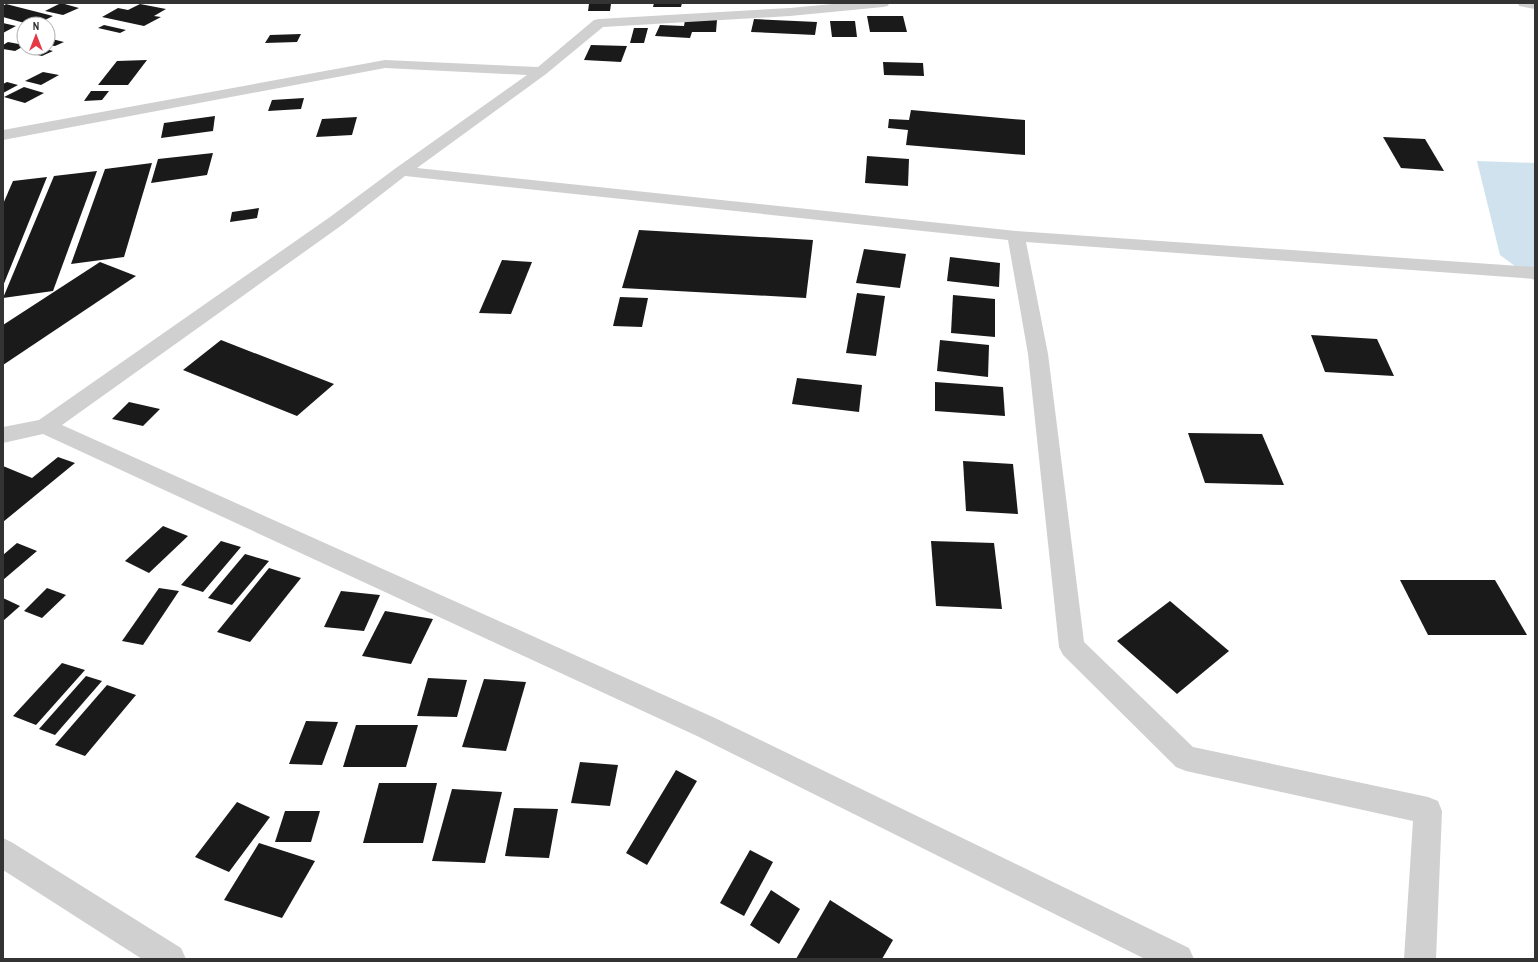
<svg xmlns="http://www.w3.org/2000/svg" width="1538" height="962" font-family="'Archivo Narrow',sans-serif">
  <rect width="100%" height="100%" fill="#fff"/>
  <path fill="#cfe2ee" d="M 1477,161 L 1535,163 L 1535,281 L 1500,255 Z"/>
  <g fill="#1a1a1a">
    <path d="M 61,3 L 79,8 L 63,15 L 45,11 Z"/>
    <path d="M 654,3 L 682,3 L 681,7 L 653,7 Z"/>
    <path d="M 6,4 L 53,16 L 37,24 L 28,24 L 3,17 L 3,6 Z"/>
    <path d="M 140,4 L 166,9 L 154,16 L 161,17 L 144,26 L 102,17 L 118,8 L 128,10 Z"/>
    <path d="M 589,4 L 611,4 L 610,11 L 588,11 Z"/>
    <path d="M 867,16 L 903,16 L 907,32 L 870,32 Z"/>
    <path d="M 754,19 L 817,22 L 815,35 L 751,32 Z"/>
    <path d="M 685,20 L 717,20 L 716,32 L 692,32 L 690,38 L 655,36 L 660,25 L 684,26 Z"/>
    <path d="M 830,21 L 855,21 L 857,37 L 832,37 Z"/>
    <path d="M 3,23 L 16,26 L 3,33 Z"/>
    <path d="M 104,25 L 126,30 L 120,33 L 98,28 Z"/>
    <path d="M 634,28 L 648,28 L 644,43 L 630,43 Z"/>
    <path d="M 301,34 L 297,42 L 265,43 L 270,35 Z"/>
    <path d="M 48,38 L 64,42 L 55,46 L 48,45 Z"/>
    <path d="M 8,42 L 24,45 L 24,46 L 15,51 L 3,49 L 3,45 Z"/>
    <path d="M 591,45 L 627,46 L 621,62 L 584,60 Z"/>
    <path d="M 32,48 L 42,48 L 53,51 L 42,56 L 25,52 Z"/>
    <path d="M 147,60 L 128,85 L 98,85 L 117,61 Z"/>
    <path d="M 883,62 L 923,63 L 924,76 L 884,75 Z"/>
    <path d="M 43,72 L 59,75 L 41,85 L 25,81 Z"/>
    <path d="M 7,82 L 18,85 L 3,93 L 3,84 Z"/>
    <path d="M 24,87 L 44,93 L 25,103 L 4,97 Z"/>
    <path d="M 91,91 L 109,91 L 102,100 L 84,101 Z"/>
    <path d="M 304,98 L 301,109 L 268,111 L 272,100 Z"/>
    <path d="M 911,110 L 1025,120 L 1025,155 L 906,145 L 908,130 L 888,128 L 889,119 L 909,120 Z"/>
    <path d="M 215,116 L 213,131 L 161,138 L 164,123 Z"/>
    <path d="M 357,117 L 352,135 L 316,137 L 322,119 Z"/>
    <path d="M 1383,137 L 1425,139 L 1444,171 L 1401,168 Z"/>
    <path d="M 213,153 L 207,175 L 151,183 L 158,159 Z"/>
    <path d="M 867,156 L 909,159 L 908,186 L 865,183 Z"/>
    <path d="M 152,163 L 124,257 L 71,264 L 105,169 Z"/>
    <path d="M 97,171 L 53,291 L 3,298 L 54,176 Z"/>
    <path d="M 47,177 L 3,286 L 3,204 L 13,181 Z"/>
    <path d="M 259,208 L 257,218 L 230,222 L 232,212 Z"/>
    <path d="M 639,230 L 813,240 L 806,298 L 622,288 Z"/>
    <path d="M 864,249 L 906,254 L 900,288 L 856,283 Z"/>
    <path d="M 950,257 L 1000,263 L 999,287 L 947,281 Z"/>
    <path d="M 502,260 L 532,262 L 511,314 L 479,313 Z"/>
    <path d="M 100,262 L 136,276 L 3,365 L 3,325 Z"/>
    <path d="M 857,293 L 885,296 L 876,356 L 846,353 Z"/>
    <path d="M 953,295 L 995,299 L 995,337 L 951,333 Z"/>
    <path d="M 620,297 L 648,298 L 642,327 L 613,326 Z"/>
    <path d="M 1311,335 L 1377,339 L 1394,376 L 1325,372 Z"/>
    <path d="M 221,340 L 334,384 L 297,416 L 183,370 Z"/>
    <path d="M 940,340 L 989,345 L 988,377 L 937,371 Z"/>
    <path d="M 797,378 L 862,385 L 859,412 L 792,404 Z"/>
    <path d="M 935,382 L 1003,387 L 1005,416 L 935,411 Z"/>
    <path d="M 129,402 L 160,409 L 143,426 L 112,419 Z"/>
    <path d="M 1188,433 L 1262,434 L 1284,485 L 1205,483 Z"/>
    <path d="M 58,457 L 75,463 L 3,522 L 3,466 L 32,478 Z"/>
    <path d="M 963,461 L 1013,464 L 1018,514 L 966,511 Z"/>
    <path d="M 163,526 L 188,536 L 149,573 L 125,561 Z"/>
    <path d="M 221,541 L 241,547 L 203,592 L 181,585 Z"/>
    <path d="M 931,541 L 994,543 L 1002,609 L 936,606 Z"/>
    <path d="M 17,543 L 37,551 L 3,580 L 3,555 Z"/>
    <path d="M 245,554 L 269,561 L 232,605 L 208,598 Z"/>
    <path d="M 269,568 L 301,578 L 250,642 L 217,632 Z"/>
    <path d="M 1400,580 L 1495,580 L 1527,635 L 1428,635 Z"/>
    <path d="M 47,588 L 66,595 L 42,618 L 24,611 Z"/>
    <path d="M 159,588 L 179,591 L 143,645 L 122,641 Z"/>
    <path d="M 341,591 L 380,595 L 364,631 L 324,627 Z"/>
    <path d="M 3,598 L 20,606 L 3,621 Z"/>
    <path d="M 1170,601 L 1229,651 L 1177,694 L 1117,641 Z"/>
    <path d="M 385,611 L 433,619 L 411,664 L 362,656 Z"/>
    <path d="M 62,663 L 85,670 L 36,725 L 13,716 Z"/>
    <path d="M 86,676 L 102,681 L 55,735 L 39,729 Z"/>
    <path d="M 428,678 L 467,680 L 457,717 L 417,716 Z"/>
    <path d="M 484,679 L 526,682 L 506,751 L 462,747 Z"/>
    <path d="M 107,685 L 136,695 L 85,756 L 55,745 Z"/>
    <path d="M 306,721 L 338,722 L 322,765 L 289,764 Z"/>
    <path d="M 356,725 L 418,725 L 406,767 L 343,767 Z"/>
    <path d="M 580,762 L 618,765 L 610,806 L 571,803 Z"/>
    <path d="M 676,770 L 697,781 L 647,865 L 626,853 Z"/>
    <path d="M 379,783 L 437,783 L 423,843 L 363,843 Z"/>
    <path d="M 452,789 L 502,792 L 485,863 L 432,861 Z"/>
    <path d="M 237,802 L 270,817 L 229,872 L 195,857 Z"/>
    <path d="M 514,808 L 558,809 L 549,858 L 505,856 Z"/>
    <path d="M 285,811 L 320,811 L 311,842 L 275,842 Z"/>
    <path d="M 259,843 L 315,861 L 282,918 L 224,900 Z"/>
    <path d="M 750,850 L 773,862 L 744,916 L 720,903 Z"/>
    <path d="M 771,890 L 800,909 L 779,944 L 750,925 Z"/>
    <path d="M 830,900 L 893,940 L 882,959 L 796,959 Z"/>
  </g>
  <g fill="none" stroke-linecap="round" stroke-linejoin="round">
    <g fill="#d0d0d0" fill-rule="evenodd">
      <path d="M 843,3 L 889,3 L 888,6 L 883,7 L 790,16 L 603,27 L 546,74 L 417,168 L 1016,231 L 1535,267 L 1535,279 L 1026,242 L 1048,354 L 1084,642 L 1193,747 L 1428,797 L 1438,801 L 1442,811 L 1436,959 L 1404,959 L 1413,821 L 1186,771 L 1176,767 L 1063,655 L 1059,647 L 1028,354 L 1008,240 L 405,176 L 342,225 L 62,425 L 715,718 L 1189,948 L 1194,959 L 1145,959 L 697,736 L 43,434 L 3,443 L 3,427 L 39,420 L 330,217 L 396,168 L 527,75 L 385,68 L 3,140 L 3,130 L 385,60 L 538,67 L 594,20 L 599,19 L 790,8 Z"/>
      <path d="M 1518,3 L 1535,3 L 1535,9 L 1519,6 Z"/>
      <path d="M 3,838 L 13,843 L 181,948 L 186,959 L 142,959 L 3,870 Z"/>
    </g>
  </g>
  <rect width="1538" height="962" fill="none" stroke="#333333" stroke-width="8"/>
  <g transform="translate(36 36)"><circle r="19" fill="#ffffff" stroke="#adadad"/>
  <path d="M0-3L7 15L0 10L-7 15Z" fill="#e63946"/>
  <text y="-6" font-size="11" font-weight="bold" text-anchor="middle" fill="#333333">N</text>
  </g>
</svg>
